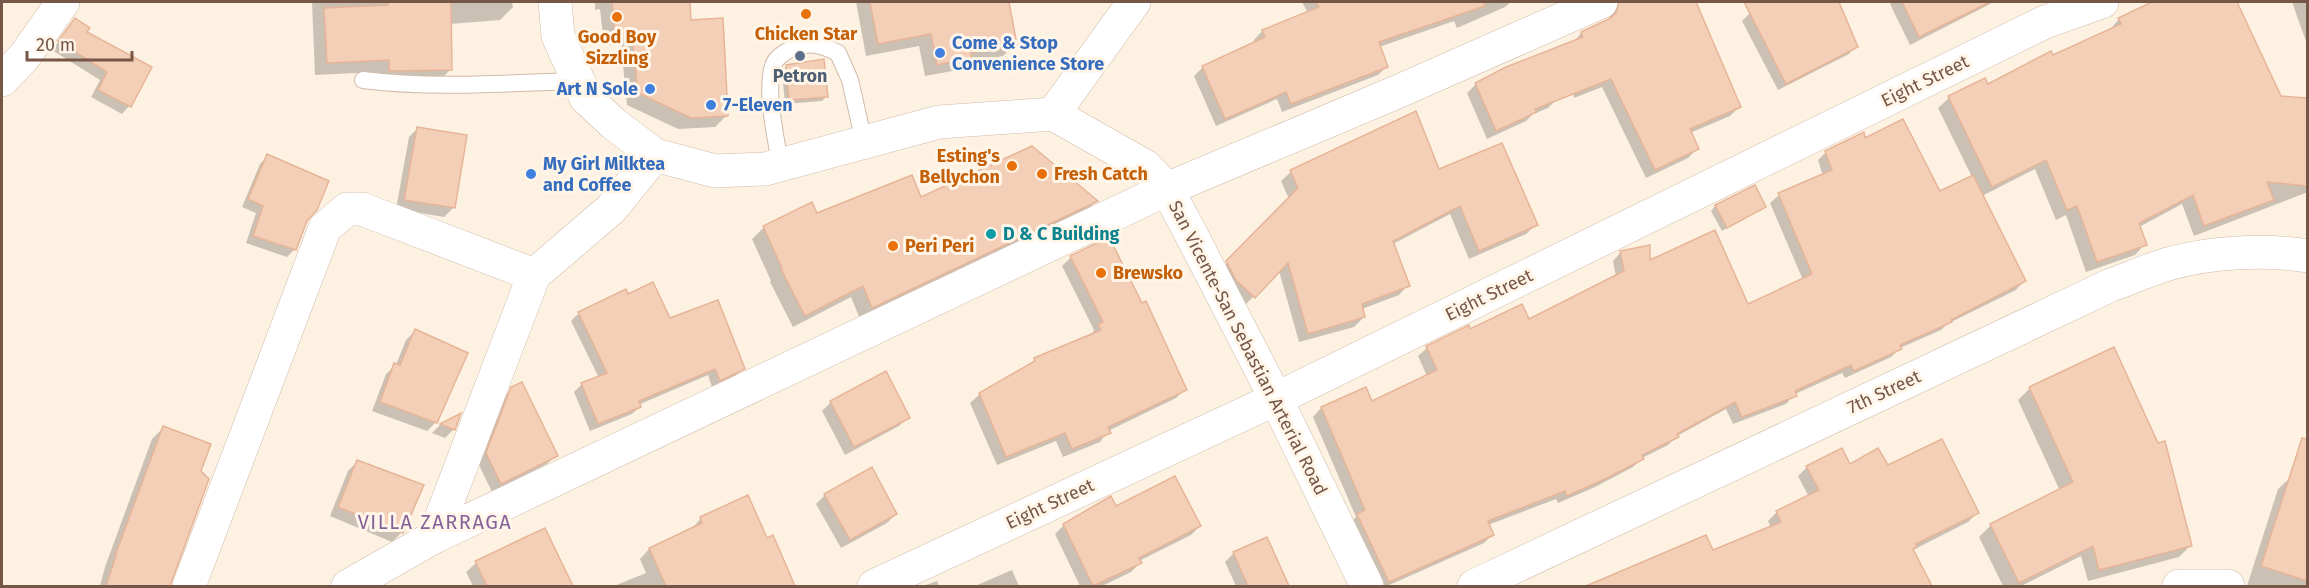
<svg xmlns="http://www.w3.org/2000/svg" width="2309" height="588" font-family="'Fira Sans',sans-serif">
  <rect width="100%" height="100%" fill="#fdf2e2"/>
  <g fill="#0003">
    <path d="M 312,2 L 512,2 L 513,7 L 500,20 L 450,24 L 451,69 L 438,82 L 377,83 L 377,72 L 315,75 Z"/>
    <path d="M 595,2 L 688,2 L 689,22 L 727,115 L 715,127 L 678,129 L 627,105 L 621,45 L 604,45 L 600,9 L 595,10 Z"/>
    <path d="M 856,2 L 1008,2 L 1015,44 L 1003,56 L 965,64 L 958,70 L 925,76 L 919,46 L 866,56 Z"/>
    <path d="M 1302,2 L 1511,2 L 1505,7 L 1457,28 L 1454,21 L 1379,47 L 1386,67 L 1378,75 L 1282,112 L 1277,99 L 1216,126 L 1194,76 L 1203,67 L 1255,43 L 1254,40 L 1262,31 L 1308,13 Z"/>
    <path d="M 1643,2 L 1695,2 L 1739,107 L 1730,116 L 1690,133 L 1697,149 L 1688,158 L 1646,178 L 1602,87 L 1574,98 L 1566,51 L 1581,33 L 1608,21 L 1611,13 L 1620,4 L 1631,7 Z"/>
    <path d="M 1776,2 L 1837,2 L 1856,46 L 1849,54 L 1778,90 L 1742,21 L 1750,13 Z"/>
    <path d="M 1892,2 L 1994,2 L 1910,45 L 1890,4 Z"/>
    <path d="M 2153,2 L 2236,2 L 2268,71 L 2226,92 L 2308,100 L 2308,192 L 2194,236 L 2182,204 L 2139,227 L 2145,244 L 2135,255 L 2086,272 L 2066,215 L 2056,220 L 2035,169 L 1982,196 L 2024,281 L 2016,290 L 1947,324 L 1941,330 L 1900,348 L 1891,357 L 1845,378 L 1842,373 L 1795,394 L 1786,404 L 1733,424 L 1726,409 L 1677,436 L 1668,445 L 1642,458 L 1633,467 L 1595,487 L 1558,503 L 1556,499 L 1488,525 L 1492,535 L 1484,543 L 1387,586 L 1378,586 L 1349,524 L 1356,517 L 1313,417 L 1321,408 L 1365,389 L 1371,403 L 1427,376 L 1418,356 L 1427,348 L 1468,327 L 1470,331 L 1528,321 L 1616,277 L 1613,261 L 1621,252 L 1649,262 L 1747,306 L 1803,280 L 1770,203 L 1779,195 L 1823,176 L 1818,160 L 1826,152 L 1865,140 L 1939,193 L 1972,177 L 1938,108 L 1949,98 L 1987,86 L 2109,31 L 2119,19 Z"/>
    <path d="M 2292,2 L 2308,2 L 2308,47 Z"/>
    <path d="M 75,20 L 85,33 L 129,106 L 122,114 L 91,97 L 100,80 L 52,50 Z"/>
    <path d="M 787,66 L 827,96 L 822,101 L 785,104 L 782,71 Z"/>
    <path d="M 1476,84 L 1557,99 L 1548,108 L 1533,114 L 1526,121 L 1487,139 L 1467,93 Z"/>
    <path d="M 418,128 L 466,137 L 453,208 L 444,217 L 396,209 L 409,137 Z"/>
    <path d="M 268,156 L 306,221 L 295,249 L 287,257 L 246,243 L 256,213 L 242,207 L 260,164 Z"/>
    <path d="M 1438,171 L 1536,225 L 1526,234 L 1469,259 L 1450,214 L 1393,244 L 1408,285 L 1399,295 L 1362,309 L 1364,317 L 1354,327 L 1299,342 L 1279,271 L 1244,306 L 1218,272 L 1289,199 L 1281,181 L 1291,172 Z"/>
    <path d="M 1754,187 L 1764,206 L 1722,231 L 1711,211 L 1715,206 Z"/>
    <path d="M 920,199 L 1096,201 L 1085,212 L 860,319 L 851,297 L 793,327 L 770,282 L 771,281 L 752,239 L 764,227 L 816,215 Z"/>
    <path d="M 1071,257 L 1185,389 L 1176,398 L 1108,431 L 1100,442 L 1063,457 L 1056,441 L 997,465 L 970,403 L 980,394 L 1026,368 L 1035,359 L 1091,336 L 1094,330 L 1062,266 Z"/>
    <path d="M 627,296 L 743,368 L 735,376 L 712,387 L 708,375 L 638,405 L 639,407 L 632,414 L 590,431 L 574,392 L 582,384 L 599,378 L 571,321 L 579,313 Z"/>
    <path d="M 415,331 L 436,422 L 427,431 L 372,411 L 386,374 L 396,365 L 406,340 Z"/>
    <path d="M 886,373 L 908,417 L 899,426 L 845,455 L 822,411 L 831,402 Z"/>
    <path d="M 512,388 L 556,455 L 547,464 L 492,492 L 478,463 L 503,398 Z"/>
    <path d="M 2030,388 L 2191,545 L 2179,557 L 2088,581 L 2081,556 L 2021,586 L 2003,586 L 1979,537 L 1991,525 L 2060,491 L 2018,400 Z"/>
    <path d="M 459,416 L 454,429 L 445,438 L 432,433 L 440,425 Z"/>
    <path d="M 163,428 L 199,472 L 168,586 L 100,586 L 105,567 L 152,439 Z"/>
    <path d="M 357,462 L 422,486 L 401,533 L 392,542 L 330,516 L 348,471 Z"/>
    <path d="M 1849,466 L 1887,467 L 1977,513 L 1968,522 L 1911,551 L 1930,586 L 1587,586 L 1705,537 L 1712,552 L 1771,528 L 1768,521 L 1777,512 L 1809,497 L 1798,476 L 1807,467 Z"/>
    <path d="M 2290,478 L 2308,484 L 2308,586 L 2247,586 L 2278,489 Z"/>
    <path d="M 825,495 L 896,514 L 887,523 L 841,548 L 816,504 Z"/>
    <path d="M 1115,509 L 1200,526 L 1191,535 L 1139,561 L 1140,563 L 1131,572 L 1102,586 L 1080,586 L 1055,534 L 1064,525 Z"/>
    <path d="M 701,518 L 766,540 L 773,537 L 793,586 L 614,586 L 646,573 L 640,559 L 649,549 L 692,529 Z"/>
    <path d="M 544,530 L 572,586 L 473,586 L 466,572 L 476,563 Z"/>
    <path d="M 1266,539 L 1288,586 L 1236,586 L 1225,562 L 1234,553 Z"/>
    <path d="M 1012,570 L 1019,586 L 975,586 Z"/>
    <path d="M 937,581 L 939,586 L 923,586 Z"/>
  </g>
  <g fill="#f4cfb8" stroke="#e7b498" stroke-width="1.5">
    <path d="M 388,2 L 451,2 L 452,70 L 389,71 L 389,60 L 327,63 L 324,8 L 388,5 Z"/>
    <path d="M 612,2 L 690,2 L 691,20 L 723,18 L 728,116 L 691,118 L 638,93 L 632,34 L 615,34 Z"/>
    <path d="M 870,2 L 1009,2 L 1017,45 L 971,53 L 972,58 L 937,65 L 931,34 L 878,44 Z"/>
    <path d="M 1316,2 L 1484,2 L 1485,6 L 1379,42 L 1388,67 L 1291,104 L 1286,92 L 1225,119 L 1202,66 L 1265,37 L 1262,30 L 1319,7 Z"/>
    <path d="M 1619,2 L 1696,2 L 1741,107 L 1690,129 L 1699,149 L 1655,170 L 1611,79 L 1535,109 L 1537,112 L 1496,131 L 1475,83 L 1506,67 L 1583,37 L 1581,32 L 1609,19 L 1616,13 Z"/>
    <path d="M 1744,2 L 1839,2 L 1858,47 L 1786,84 Z"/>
    <path d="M 1902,2 L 1990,2 L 1919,37 Z"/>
    <path d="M 2152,2 L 2237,2 L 2281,96 L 2307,98 L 2307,186 L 2267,182 L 2274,200 L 2204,226 L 2193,195 L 2139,223 L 2147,245 L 2097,262 L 2077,206 L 2067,210 L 2046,160 L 1992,187 L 1948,96 L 1985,78 L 1988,84 L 2051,51 L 2053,55 L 2121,24 L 2118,18 Z"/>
    <path d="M 75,18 L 90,28 L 87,32 L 152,67 L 131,107 L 98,90 L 107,72 L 58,41 Z"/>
    <path d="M 824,59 L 828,97 L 789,100 L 786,65 Z"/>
    <path d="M 1416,111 L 1439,169 L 1502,143 L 1538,225 L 1479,251 L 1460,206 L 1393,241 L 1410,286 L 1362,304 L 1365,317 L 1308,334 L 1288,263 L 1255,298 L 1236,280 L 1226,261 L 1298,188 L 1290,170 Z"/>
    <path d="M 1903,119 L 1940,191 L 1973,175 L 2026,281 L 1951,320 L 1952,322 L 1900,345 L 1902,349 L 1854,371 L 1851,365 L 1795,391 L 1797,396 L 1742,417 L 1735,402 L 1677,434 L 1679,437 L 1642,455 L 1644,459 L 1605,479 L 1567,496 L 1565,491 L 1488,521 L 1494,535 L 1389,582 L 1357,514 L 1365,510 L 1321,407 L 1366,387 L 1372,401 L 1437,370 L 1426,346 L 1469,325 L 1470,329 L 1522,304 L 1529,319 L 1624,271 L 1620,251 L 1650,245 L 1650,260 L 1715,230 L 1748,304 L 1812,274 L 1778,193 L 1832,170 L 1825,151 L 1864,132 L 1865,138 Z"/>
    <path d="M 417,127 L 467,135 L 455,208 L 404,200 Z"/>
    <path d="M 1032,146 L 1098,201 L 872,308 L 863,286 L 805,316 L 781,269 L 782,268 L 763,226 L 812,202 L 817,213 L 912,175 L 921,197 Z"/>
    <path d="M 267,154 L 329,181 L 317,210 L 307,221 L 296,250 L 253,236 L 263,206 L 248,199 Z"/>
    <path d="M 1755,185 L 1766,207 L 1727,228 L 1715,205 Z"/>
    <path d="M 1109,237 L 1142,303 L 1146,301 L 1187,390 L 1108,427 L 1111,433 L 1072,449 L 1065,433 L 1006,457 L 979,393 L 1035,361 L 1034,358 L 1101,330 L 1098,324 L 1103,322 L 1070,256 Z"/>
    <path d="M 653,282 L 670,318 L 718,300 L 745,369 L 720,381 L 715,369 L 639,401 L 641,407 L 598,424 L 581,383 L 607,373 L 578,312 L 626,289 L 628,294 Z"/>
    <path d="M 415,329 L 468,353 L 437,423 L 380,402 L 394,363 L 400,365 Z"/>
    <path d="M 2114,347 L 2158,443 L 2165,441 L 2192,546 L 2099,570 L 2093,546 L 2019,583 L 1990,524 L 2073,482 L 2029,387 Z"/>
    <path d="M 886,371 L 910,418 L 854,447 L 830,401 Z"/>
    <path d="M 522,382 L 558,456 L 501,484 L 486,453 L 511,387 Z"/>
    <path d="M 461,413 L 455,430 L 440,424 Z"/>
    <path d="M 163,426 L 211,444 L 201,471 L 209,479 L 170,586 L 106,586 L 116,556 L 115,556 Z"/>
    <path d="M 2302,438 L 2307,439 L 2307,581 L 2261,566 Z"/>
    <path d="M 1942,439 L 1979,513 L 1916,544 L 1917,547 L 1913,549 L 1932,586 L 1586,586 L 1706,535 L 1713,550 L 1781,522 L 1776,511 L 1819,490 L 1806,466 L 1842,448 L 1850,464 L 1878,448 L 1888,465 Z"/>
    <path d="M 357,460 L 424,485 L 403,533 L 338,507 Z"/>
    <path d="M 872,467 L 897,514 L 850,540 L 824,494 Z"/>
    <path d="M 1175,476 L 1201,526 L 1139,558 L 1142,563 L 1093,586 L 1063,524 L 1111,496 L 1116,506 Z"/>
    <path d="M 748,495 L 767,538 L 773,535 L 795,586 L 666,586 L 649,548 L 702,523 L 700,517 Z"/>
    <path d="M 545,528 L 573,586 L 487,586 L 475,561 Z"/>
    <path d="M 1267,537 L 1289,586 L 1248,586 L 1233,552 Z"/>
  </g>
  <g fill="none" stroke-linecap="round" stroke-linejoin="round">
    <g stroke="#d1bbab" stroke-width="18">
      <g id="service">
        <path d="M 363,80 C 434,89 507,83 579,81"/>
        <path d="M 780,164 C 776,137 765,92 773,66 C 775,58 786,51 793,48 C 810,41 822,45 838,53 L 850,80 L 864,142"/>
      </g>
    </g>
    <g stroke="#d1bbab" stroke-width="34">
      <g id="minor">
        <path d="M 2,80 L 24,57 L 63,2"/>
        <path d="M 1053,114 L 1134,2"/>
        <path d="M 434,537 L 534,275 L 611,209 L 655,155"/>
        <path d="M 189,586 L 325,228 L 347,209 L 362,209 L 534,275"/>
        <path d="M 348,586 L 434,537 L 1167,189 L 1397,92 L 1601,2"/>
        <path d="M 874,586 L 1276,399 L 2045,22 L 2102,2"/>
        <path d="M 1474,586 L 2111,285 C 2130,278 2149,270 2168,264 C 2210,252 2264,249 2308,256"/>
        <path d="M 2179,586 L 2228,586"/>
      </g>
    </g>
    <g stroke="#d1bbab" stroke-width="34">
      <path id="tertiary" d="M 555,2 L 558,36 L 586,98 L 614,124 L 655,155 L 715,171 L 765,169 L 939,122 L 1053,114 L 1145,166 L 1167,189 L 1191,234 L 1276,399 L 1367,586"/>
    </g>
    <use href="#service" stroke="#fff" stroke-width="16"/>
    <use href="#minor" stroke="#fff" stroke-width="33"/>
    <use href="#tertiary" stroke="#fff" stroke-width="33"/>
  </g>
  <g fill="#e8710a" stroke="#fff6e9" stroke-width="2">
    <circle cx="806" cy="14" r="6"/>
    <circle cx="617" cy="17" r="6"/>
    <circle cx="1012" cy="166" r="6"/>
    <circle cx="1042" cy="174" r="6"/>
    <circle cx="893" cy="246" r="6"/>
    <circle cx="1101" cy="273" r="6"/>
  </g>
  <g fill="#3f7fe0" stroke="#fff6e9" stroke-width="2">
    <circle cx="940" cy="53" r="6"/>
    <circle cx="650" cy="89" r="6"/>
    <circle cx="711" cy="105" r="6"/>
    <circle cx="531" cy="174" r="6"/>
  </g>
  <circle fill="#5c6f8a" stroke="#fff6e9" stroke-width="2" cx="800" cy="56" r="6"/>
  <circle fill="#0f9aa8" stroke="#fff6e9" stroke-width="2" cx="991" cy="234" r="6"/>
  <g text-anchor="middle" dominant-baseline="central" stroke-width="6" stroke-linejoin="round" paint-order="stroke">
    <g font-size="18" font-weight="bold" fill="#c56008" stroke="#fff6e9" text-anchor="start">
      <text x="806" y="34" text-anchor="middle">Chicken Star</text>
      <text x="617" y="37" text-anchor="middle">Good Boy<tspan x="617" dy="21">Sizzling</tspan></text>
      <text x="1000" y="156" text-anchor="end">Esting's<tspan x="1000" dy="21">Bellychon</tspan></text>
      <text x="1054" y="174">Fresh Catch</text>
      <text x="905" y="246">Peri Peri</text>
      <text x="1113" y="273">Brewsko</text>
    </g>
    <g font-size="18" font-weight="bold" fill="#366cbe" stroke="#fff6e9" text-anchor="start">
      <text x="952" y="43">Come &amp; Stop<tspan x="952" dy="21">Convenience Store</tspan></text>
      <text x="638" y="89" text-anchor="end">Art N Sole</text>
      <text x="723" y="105">7-Eleven</text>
      <text x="543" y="164">My Girl Milktea<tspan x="543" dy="21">and Coffee</tspan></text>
    </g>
    <g font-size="18" font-weight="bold" fill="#4e5e75" stroke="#fff6e9">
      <text x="800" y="76">Petron</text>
    </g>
    <g font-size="18" fill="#765747" stroke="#fff6e9">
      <text transform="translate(1925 81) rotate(-26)">Eight Street</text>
      <text transform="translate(1489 295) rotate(-26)">Eight Street</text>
      <text transform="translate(1248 348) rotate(63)">San Vicente-San Sebastian Arterial Road</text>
      <text transform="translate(1884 392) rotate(-25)">7th Street</text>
      <text transform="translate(1050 504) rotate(-25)">Eight Street</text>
    </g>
    <g font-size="18" font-weight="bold" fill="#0d838f" stroke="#fff6e9" text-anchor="start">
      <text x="1003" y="234">D &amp; C Building</text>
    </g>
    <g font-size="20" letter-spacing="1.5" fill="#86629a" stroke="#fff6e9">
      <text x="435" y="522">VILLA ZARRAGA</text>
    </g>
  </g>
  <rect width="2309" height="588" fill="none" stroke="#765747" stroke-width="6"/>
  <path d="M27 51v9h105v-9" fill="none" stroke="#765747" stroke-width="3"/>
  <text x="36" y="51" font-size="18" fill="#765747" stroke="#fff6e9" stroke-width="4.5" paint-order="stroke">20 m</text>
</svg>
